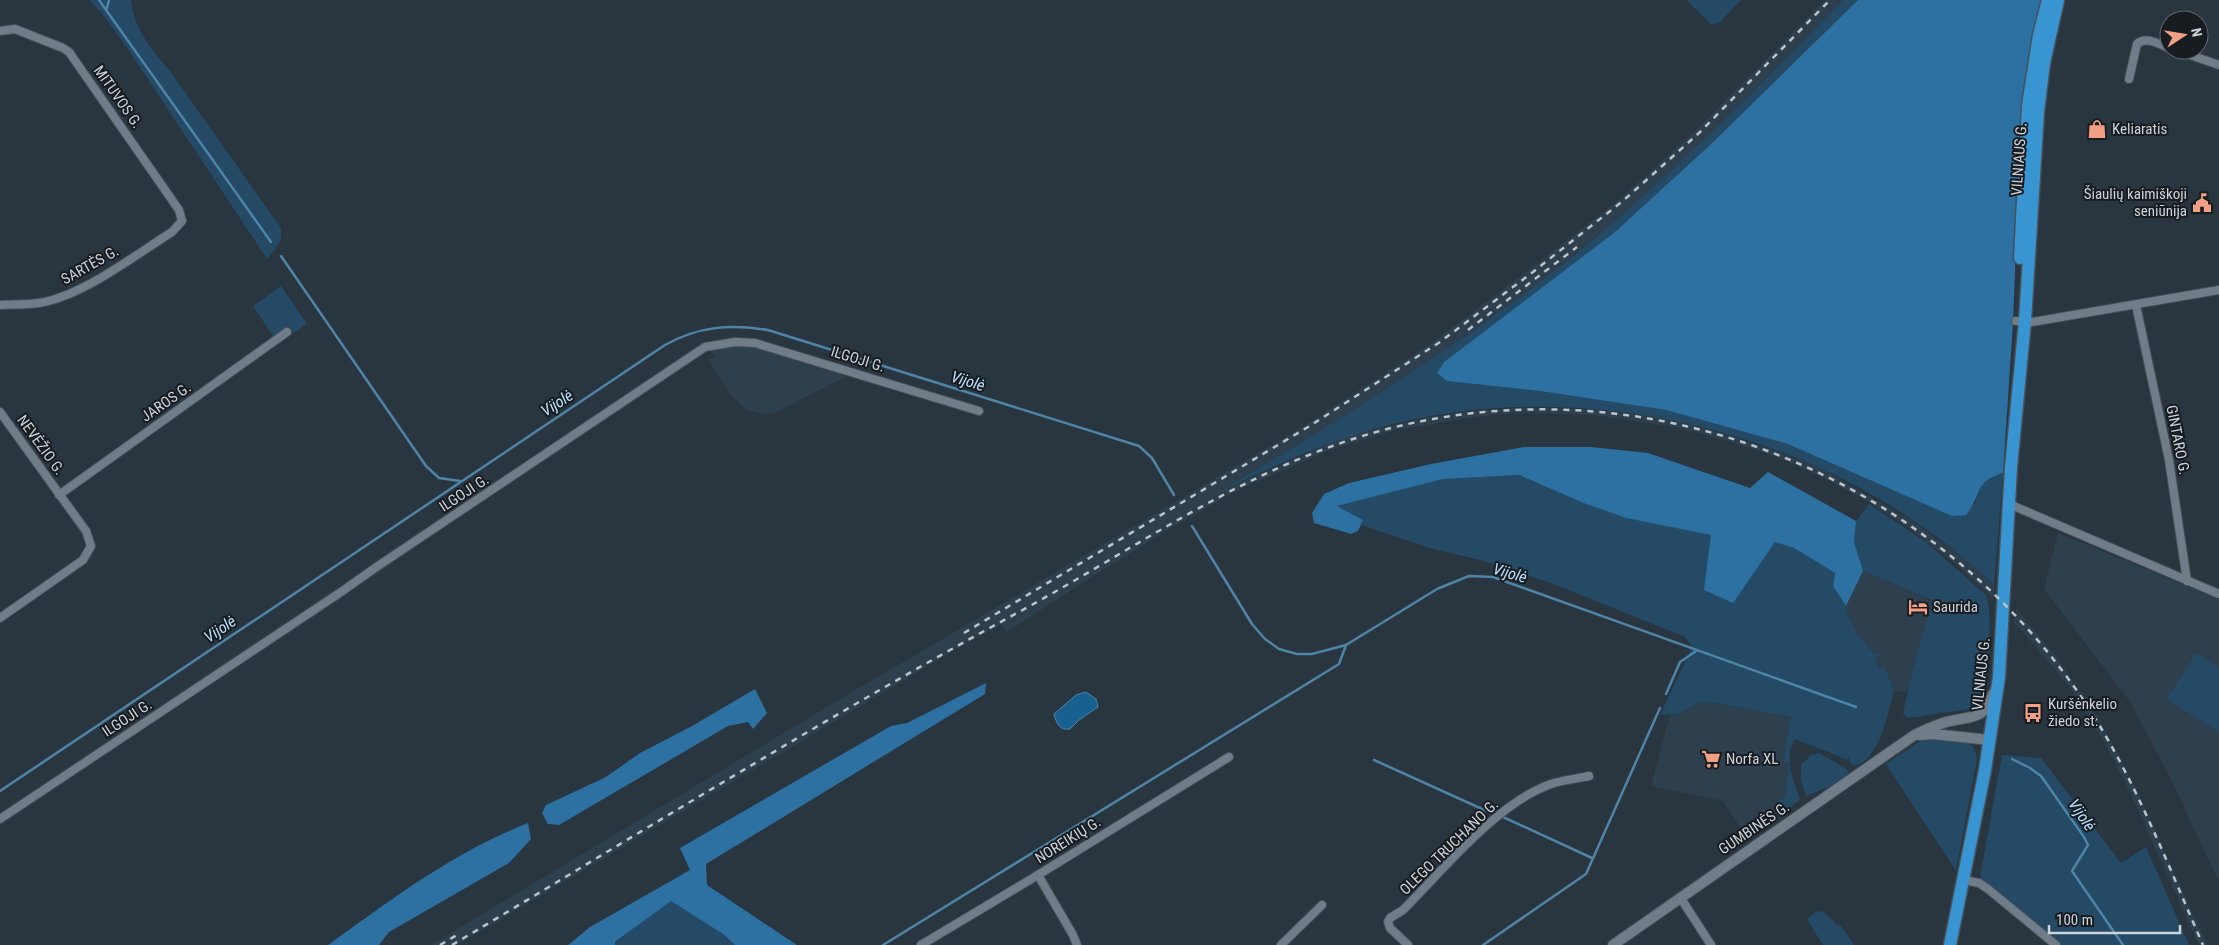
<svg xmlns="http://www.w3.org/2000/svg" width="2219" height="945" font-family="'Roboto Condensed',sans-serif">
  <rect width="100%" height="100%" fill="#29353f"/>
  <g fill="#2e404e">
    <path d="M 1825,0 L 1843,0 L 1706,140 L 1632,207 L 1542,281 L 1447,350 L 1381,394 L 1226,489 L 1326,445 L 1355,434 L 1430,417 L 1472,411 L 1514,408 L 1593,409 L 1637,414 L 1675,420 L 1728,435 L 1777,451 L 1824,470 L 1914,522 L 1965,559 L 1994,585 L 1994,599 L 1958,566 L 1912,530 L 1867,501 L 1822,477 L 1777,457 L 1728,441 L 1675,427 L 1594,415 L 1517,413 L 1474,417 L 1396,430 L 1330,450 L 1240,489 L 1171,528 L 1079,585 L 1007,632 L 1002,624 L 975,638 L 458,945 L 431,945 L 842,698 L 1306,425 L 1437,339 L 1530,269 L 1621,198 L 1696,130 Z"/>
    <path d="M 727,345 L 754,346 L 849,375 L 774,413 L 762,414 L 747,410 L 731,395 L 708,360 L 715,356 L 710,349 Z"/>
    <path d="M 2058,533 L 2219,599 L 2219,882 L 2174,786 L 2131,703 L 2044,589 Z"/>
    <path d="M 1863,571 L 1933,600 L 1912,670 L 1907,693 L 1894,690 L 1885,668 L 1879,669 L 1875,658 L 1878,652 L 1874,654 L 1858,635 L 1848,617 L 1846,606 Z"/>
    <path d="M 2016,609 L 2056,656 L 2106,732 L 2136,788 L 2207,945 L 2199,945 L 2130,792 L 2101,736 L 2069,686 L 2014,622 Z"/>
    <path d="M 1699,702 L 1716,703 L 1791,717 L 1783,762 L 1789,763 L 1785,796 L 1777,802 L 1784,812 L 1747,837 L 1723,801 L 1651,786 L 1670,715 L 1678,714 Z"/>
  </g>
  <g fill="#244a66">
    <path d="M 89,0 L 131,0 C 134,29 152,50 170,71 L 281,228 C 283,243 276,248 267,259 L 130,52 L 101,12 Z"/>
    <path d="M 1686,0 L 1741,0 L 1720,22 L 1712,25 Z"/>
    <path d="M 1843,0 L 1858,0 L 1711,144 L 1615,232 L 1444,362 L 1437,373 L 1447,381 L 1540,391 L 1666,410 L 1788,444 L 1975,504 C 1980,485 1982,478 2003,473 L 1994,585 C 1839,437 1598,372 1389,425 C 1329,440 1274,466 1218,493 C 1329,427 1437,360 1540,282 C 1650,198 1747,99 1843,0 Z"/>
    <path d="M 281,286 L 307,324 L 292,334 L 287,327 L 273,336 L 253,306 Z"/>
    <path d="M 1519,475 L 1586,504 L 1626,518 L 1712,535 L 1705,590 L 1775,542 L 1794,548 L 1835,573 L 1833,586 L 1846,606 L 1848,617 L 1858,635 L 1874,654 L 1878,652 L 1879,655 L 1875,658 L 1879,669 L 1885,668 L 1894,690 C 1888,713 1880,757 1856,766 L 1850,763 L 1849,757 L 1848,760 L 1795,739 C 1783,758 1794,781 1800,800 L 1784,812 L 1777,802 L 1785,796 L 1789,763 L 1783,762 L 1791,717 L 1716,703 L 1699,702 L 1678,714 L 1660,715 L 1692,647 L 1685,637 L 1551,583 L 1484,561 L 1433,549 L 1361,525 L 1363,520 L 1337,506 L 1443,479 Z"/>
    <path d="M 1869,504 L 1926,542 L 1986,595 C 1995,618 1985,670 1982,696 L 1978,704 L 1970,709 L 1908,718 L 1903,714 L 1912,671 L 1933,600 L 1863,571 L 1854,542 L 1856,521 Z"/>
    <path d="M 2196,653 L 2219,668 L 2219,732 L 2167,699 Z"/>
    <path d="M 1932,738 L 1968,743 C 1974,747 1976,752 1977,759 L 1956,871 L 1886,764 L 1922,740 Z"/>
    <path d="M 1819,753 L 1847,769 L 1848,774 L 1833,785 L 1806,796 L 1801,780 L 1801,764 L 1812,755 Z"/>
    <path d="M 2002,755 L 2041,758 L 2121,863 L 2146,847 L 2189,945 L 2056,945 L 1979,883 Z"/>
    <path d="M 671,900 L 723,934 L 735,945 L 615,945 L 615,943 Z"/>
    <path d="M 1817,911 L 1824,912 L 1838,926 L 1840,925 L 1854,945 L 1823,945 L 1807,919 Z"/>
  </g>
  <g fill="#2c71a2">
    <path d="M 1858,0 L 2042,0 L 2019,168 L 2013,323 L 2003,473 C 1974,481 1982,495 1966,515 L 1952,516 L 1788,444 L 1666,410 L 1540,391 L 1447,381 L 1437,373 L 1444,362 L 1615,232 L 1711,144 Z"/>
    <path d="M 1524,447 L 1591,447 L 1648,453 L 1750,488 L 1768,472 L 1856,521 L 1854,542 L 1863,571 L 1846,606 L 1833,586 L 1835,573 L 1794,548 L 1775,542 L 1733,603 L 1704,590 L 1711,535 L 1626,518 L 1586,504 L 1519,475 L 1443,479 L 1337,506 L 1363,520 L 1358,531 L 1351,534 L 1314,523 L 1312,513 L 1324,494 L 1349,483 L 1431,464 Z"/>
    <path d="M 986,683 L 985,694 L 706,864 L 707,885 L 797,945 L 735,945 L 723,934 L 671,901 L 615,942 L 615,945 L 568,945 L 590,927 L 690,870 L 680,848 L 891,726 L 907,723 Z"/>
    <path d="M 755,689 L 767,713 L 753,729 L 748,722 L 728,726 L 559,825 L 548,824 L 542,813 L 546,805 L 606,777 L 640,753 L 692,726 Z"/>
    <path d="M 528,823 L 531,839 L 509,863 L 389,932 L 379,945 L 328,945 C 392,899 454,852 528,823 Z"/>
  </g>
  <path fill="#176190" stroke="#4e84a6" d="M 1086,692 L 1096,699 L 1098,707 L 1079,720 L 1070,729 C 1060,731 1056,723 1054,714 L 1076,695 Z"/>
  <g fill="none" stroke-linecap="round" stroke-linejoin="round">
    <g stroke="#4e84a6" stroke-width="2.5">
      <path d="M 99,0 L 271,242"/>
      <path d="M 107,8 L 109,0"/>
      <path d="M 281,256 L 426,466 L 439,478 L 460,481"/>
      <path d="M 1192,526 L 1252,624 L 1265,639 L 1279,649 L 1297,654 L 1312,654 L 1346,645 L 1437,589 L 1469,576 L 1493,577 L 1856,707"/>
      <path d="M 1666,694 L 1680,662 L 1696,651"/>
      <path d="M 2012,759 L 2030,768 L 2041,776 L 2084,837 L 2088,845 L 2072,871 L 2123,945"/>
      <path d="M 1374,760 L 1491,813"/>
      <path d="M 0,791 L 665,345 C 699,326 730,324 768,330 L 1139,446 L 1152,458 L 1174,495"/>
      <path d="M 1503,817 L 1592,858"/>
      <path d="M 883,945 L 1339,664 L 1346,645"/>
      <path d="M 1483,945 L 1586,874 L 1660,708"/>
    </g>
    <g stroke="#465058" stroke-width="10">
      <g id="minor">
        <path d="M 0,31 L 15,29 L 63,48 L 69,52 L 179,210 L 182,221 L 172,232 C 135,255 83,296 39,303 C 26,305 13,304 0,305"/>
        <path d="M 2176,50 L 2219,65"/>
        <path d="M 2129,79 L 2137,44 C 2146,36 2159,44 2169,48"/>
        <path d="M 2136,305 L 2169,460 L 2187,581"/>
        <path d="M 2016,321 L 2032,322 L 2219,290"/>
        <path d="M 0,412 L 86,531 L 91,546 L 83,560 L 0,618"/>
        <path d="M 59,495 L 287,332"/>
        <path d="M 2009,504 L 2219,594"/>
        <path d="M 0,819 L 341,592 L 375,568 L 705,347 L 735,342 L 755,343 L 979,411"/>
        <path d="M 1038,875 L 1073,935 L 1077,945"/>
        <path d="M 1964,880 L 1979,883 L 1988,889 L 2056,945"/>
        <path d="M 1680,897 L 1711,945"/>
        <path d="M 921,945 L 1038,875 L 1229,757"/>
        <path d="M 1281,945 L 1322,905"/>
        <path d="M 1408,945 L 1390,928 L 1388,922 L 1390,918 L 1403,910 C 1444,869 1497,803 1551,784 C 1563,780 1576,779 1589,776"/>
      </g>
    </g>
    <g stroke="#465058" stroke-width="12">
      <g id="secondary">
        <path d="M 1919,735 L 1933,734 L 1990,740"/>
        <path d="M 1613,945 L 1913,736 C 1924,730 1934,726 1946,722 C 1969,716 1985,721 1993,694"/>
      </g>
    </g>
    <g stroke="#465058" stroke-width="15">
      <g id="trunk">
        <path d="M 2020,258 L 2028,105 L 2039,35 L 2048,0"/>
        <path d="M 1950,945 L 1985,770 L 1999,677 L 2011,467 L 2025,321 L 2038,112 L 2044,63 L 2058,0"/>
      </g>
    </g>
    <use href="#minor" stroke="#707d89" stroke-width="8"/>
    <use href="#secondary" stroke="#707d89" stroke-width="10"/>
    <use href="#trunk" stroke="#3895d1" stroke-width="12"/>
    <g stroke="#bdc4ca" stroke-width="2.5" stroke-dasharray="6 6" stroke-linecap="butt">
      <path d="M 1468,330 L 1577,247"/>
      <path d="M 964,633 L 1308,427 L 1440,342 L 1533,272 L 1624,200 L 1699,133 L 1830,0"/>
      <path d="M 440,945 L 457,935"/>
      <path d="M 452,945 C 640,833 826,717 1017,613 C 1128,553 1230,479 1350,440 C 1614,353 1904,457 2067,677 C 2127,757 2163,854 2203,945"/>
    </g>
  </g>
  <defs>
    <g id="shop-bare" transform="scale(1.5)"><path d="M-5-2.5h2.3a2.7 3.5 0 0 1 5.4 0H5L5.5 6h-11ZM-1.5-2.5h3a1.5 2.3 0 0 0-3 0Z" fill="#f39f83" stroke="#171c21" stroke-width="2.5" paint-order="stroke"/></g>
    <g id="civic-bare" transform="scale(1.5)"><path d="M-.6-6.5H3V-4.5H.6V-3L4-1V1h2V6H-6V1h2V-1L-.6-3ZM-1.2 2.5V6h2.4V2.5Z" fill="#f39f83" stroke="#171c21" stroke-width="2.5" paint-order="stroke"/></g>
    <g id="hotel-bare" transform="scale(1.5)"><path d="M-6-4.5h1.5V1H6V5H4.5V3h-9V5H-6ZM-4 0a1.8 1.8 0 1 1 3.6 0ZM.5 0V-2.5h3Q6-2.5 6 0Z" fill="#f39f83" stroke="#171c21" stroke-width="2.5" paint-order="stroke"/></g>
    <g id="bus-bare" transform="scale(1.5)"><path d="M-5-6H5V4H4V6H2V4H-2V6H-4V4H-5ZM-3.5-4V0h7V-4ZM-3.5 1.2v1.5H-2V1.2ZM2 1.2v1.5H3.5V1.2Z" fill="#f39f83" stroke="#171c21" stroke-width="2.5" paint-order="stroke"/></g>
    <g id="supermarket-bare" transform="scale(1.5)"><path d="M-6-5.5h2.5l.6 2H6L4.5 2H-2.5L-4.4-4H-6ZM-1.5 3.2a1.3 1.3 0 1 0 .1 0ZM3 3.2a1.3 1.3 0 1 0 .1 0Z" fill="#f39f83" stroke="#171c21" stroke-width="2.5" paint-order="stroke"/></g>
  </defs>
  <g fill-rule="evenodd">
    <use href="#shop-bare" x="2097" y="129"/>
    <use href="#civic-bare" x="2202" y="203"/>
    <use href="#hotel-bare" x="1918" y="607"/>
    <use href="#bus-bare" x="2033" y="713"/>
    <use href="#supermarket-bare" x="1711" y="759"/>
  </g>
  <g text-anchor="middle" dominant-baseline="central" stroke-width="4" stroke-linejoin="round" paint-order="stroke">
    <g font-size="15" fill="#cdd4da" stroke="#171c21">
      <text transform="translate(118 97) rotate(55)">MITUVOS G.</text>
      <text transform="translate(2019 159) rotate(-86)">VILNIAUS G.</text>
      <text transform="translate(90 265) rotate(-29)">SARTĖS G.</text>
      <text transform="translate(858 359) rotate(17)">ILGOJI G.</text>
      <text transform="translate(166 402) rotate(-35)">JAROS G.</text>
      <text transform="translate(2178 440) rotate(79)">GINTARO G.</text>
      <text transform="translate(41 445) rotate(54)">NEVĖŽIO G.</text>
      <text transform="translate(464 493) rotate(-33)">ILGOJI G.</text>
      <text transform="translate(1981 674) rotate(-84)">VILNIAUS G.</text>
      <text transform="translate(127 718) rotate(-33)">ILGOJI G.</text>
      <text transform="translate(1754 828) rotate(-34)">GUMBINĖS G.</text>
      <text transform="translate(1068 840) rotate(-32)">NOREIKIŲ G.</text>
      <text transform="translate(1449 847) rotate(-44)">OLEGO TRUCHANO G.</text>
    </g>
    <g font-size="15" fill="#cdd4da" stroke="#171c21" text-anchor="start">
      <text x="2112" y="129">Keliaratis</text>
      <text x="2187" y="194" text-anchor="end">Šiaulių kaimiškoji<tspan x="2187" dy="17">seniūnija</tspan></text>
      <text x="1933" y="607">Saurida</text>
      <text x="2048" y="704">Kuršėnkelio<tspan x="2048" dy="17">žiedo st.</tspan></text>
      <text x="1726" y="759">Norfa XL</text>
    </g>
    <g font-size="16" font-style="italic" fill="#bee1fd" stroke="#171c21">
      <text transform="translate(968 381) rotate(17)">Vijolė</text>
      <text transform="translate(557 403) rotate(-33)">Vijolė</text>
      <text transform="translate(1510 573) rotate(16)">Vijolė</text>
      <text transform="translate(220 629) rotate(-34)">Vijolė</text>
      <text transform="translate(2082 815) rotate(56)">Vijolė</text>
    </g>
  </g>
  <g transform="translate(2184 35) rotate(78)"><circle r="24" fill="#171c21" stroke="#60666b"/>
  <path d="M0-4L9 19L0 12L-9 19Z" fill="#f39f83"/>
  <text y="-8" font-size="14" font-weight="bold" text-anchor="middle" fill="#cdd4da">N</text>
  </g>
  <path d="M2049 925v8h131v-8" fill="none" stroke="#cdd4da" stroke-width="2.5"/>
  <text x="2056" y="925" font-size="15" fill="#cdd4da" stroke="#171c21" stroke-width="4" paint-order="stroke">100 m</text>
</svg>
